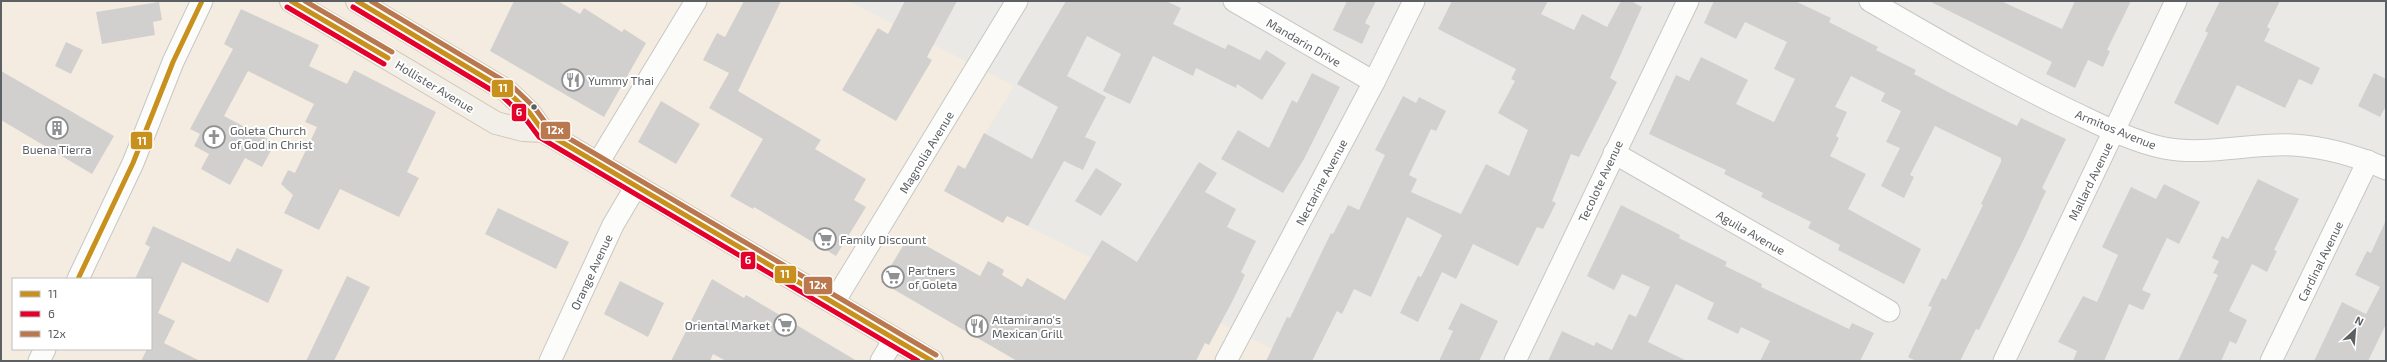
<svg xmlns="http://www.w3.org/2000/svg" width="2387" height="362" font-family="'Exo 2',sans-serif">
  <rect width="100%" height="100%" fill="#ebe9e6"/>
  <path fill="#f4ece0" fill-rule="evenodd" d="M 1,1 L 848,1 L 1014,86 L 952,188 L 1296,361 L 1,361 ZM 13,279 L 151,279 L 151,349 L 13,349 Z"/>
  <g fill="#d2d0cf">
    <path d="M 514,1 L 558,1 L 580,14 L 584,8 L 622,32 L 624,29 L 646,43 L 604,117 L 490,51 Z"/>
    <path d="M 744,1 L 781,1 L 738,91 L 821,140 L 815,149 L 866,179 L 854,200 L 866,207 L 836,256 L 754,207 L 753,209 L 730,196 L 763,139 L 709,108 L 729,73 L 703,60 L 717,33 L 725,37 Z"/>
    <path d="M 905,1 L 957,1 L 927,57 L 932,60 L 896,121 L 842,90 L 878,28 L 888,34 Z"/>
    <path d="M 1066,1 L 1166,1 L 1181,8 L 1173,24 L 1225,49 L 1228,44 L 1260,60 L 1266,50 L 1286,63 L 1262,100 L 1237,84 L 1236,88 L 1196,68 L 1193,76 L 1153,56 L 1130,104 L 1103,91 L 1121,54 L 1087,36 L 1067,76 L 1106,97 L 1085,137 L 1096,142 L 1083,170 L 1064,161 L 1028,226 L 1007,216 L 1003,223 L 944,191 L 958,165 L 965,169 L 984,133 L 1032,159 L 1058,107 L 1017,84 Z"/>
    <path d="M 1347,1 L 1376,1 L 1365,23 L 1370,26 L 1362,44 L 1333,30 Z"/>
    <path d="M 1452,1 L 1548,1 L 1541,14 L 1574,30 L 1582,14 L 1607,27 L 1621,1 L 1631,1 L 1642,7 L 1610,78 L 1617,82 L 1579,157 L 1571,154 L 1552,201 L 1556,203 L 1543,229 L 1537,227 L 1518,266 L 1473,244 L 1456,279 L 1442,272 L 1418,322 L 1400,313 L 1418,276 L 1421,277 L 1442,235 L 1407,217 L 1371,297 L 1354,289 L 1342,314 L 1337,311 L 1312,361 L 1266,361 L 1287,317 L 1290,318 L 1331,233 L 1333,234 L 1348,205 L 1359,210 L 1385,155 L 1375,150 L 1403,96 L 1416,103 L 1419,97 L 1446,111 L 1436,131 L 1431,129 L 1409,175 L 1417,179 L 1411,192 L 1461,214 L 1486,164 L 1509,176 L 1528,130 L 1498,113 L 1515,81 L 1511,79 L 1516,69 L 1438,29 Z"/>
    <path d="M 1714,1 L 1795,1 L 1831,18 L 1829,22 L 1878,47 L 1876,50 L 1916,70 L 1914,74 L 1952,94 L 2017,126 L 2021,118 L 2066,139 L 2042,188 L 2046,191 L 2024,239 L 1979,330 L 1976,329 L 1960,361 L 1916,361 L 1908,357 L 1932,307 L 1928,306 L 1942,278 L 1946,280 L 1983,205 L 1981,204 L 2001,162 L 2001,158 L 1935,126 L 1910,175 L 1914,177 L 1904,198 L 1881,186 L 1900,148 L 1886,142 L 1901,111 L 1881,101 L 1885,93 L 1851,76 L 1835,107 L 1847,112 L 1836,136 L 1839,138 L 1830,156 L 1866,174 L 1848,209 L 1921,249 L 1904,284 L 1838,250 L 1840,245 L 1808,228 L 1811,222 L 1761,197 L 1763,193 L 1724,174 L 1726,170 L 1649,134 L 1676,75 L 1689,81 L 1701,57 L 1748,80 L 1736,104 L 1774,122 L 1795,79 L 1774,69 L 1787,42 L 1745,22 L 1736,39 L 1704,23 Z"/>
    <path d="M 1929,1 L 2001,1 L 2062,29 L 2075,1 L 2131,1 L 2107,50 L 2110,51 L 2103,67 L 2088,60 L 2075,88 L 2046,74 L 2052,62 Z"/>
    <path d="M 2220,1 L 2280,1 L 2267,27 L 2270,29 L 2264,41 L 2320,68 L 2312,85 L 2299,79 L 2285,108 L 2237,85 L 2218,125 L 2174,103 L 2208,33 L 2205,31 Z"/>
    <path d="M 159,2 L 162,20 L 153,22 L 155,35 L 102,44 L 96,12 Z"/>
    <path d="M 241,9 L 319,45 L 309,66 L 347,84 L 354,70 L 436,112 L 407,172 L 419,178 L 399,217 L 340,189 L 319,230 L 284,213 L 293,195 L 281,184 L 288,170 L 295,173 L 317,127 L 305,122 L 314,104 L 248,71 L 224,116 L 275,143 L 262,167 L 245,158 L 230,185 L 201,169 L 209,154 L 194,146 L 200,134 L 190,129 L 233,49 L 224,44 Z"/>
    <path d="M 66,42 L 83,50 L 71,74 L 55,66 Z"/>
    <path d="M 1,71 L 114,136 L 92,174 L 1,120 Z"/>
    <path d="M 1312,73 L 1340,87 L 1304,159 L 1283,193 L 1221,159 L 1238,130 L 1269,148 L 1292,100 L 1297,103 Z"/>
    <path d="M 2374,73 L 2386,79 L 2386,106 L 2380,117 L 2358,106 Z"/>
    <path d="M 661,101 L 700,124 L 676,164 L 638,142 Z"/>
    <path d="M 1199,162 L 1217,173 L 1205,192 L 1236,209 L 1227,227 L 1256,241 L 1241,272 L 1245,275 L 1233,300 L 1209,345 L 1205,343 L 1196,361 L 1017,361 L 881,282 L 909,236 L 980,276 L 988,261 L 1004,270 L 1002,275 L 1022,287 L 1027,278 L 1065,300 L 1102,240 L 1137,262 Z"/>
    <path d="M 1096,168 L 1122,184 L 1101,216 L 1075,201 Z"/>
    <path d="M 2258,179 L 2299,199 L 2274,250 L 2277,251 L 2267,272 L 2252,264 L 2229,311 L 2247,320 L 2236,344 L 2230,341 L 2221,361 L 2178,361 L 2218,275 L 2213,273 L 2219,261 L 2212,258 L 2222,236 L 2228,239 Z"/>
    <path d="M 2164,184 L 2200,202 L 2179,244 L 2167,238 L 2142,290 L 2151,294 L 2143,310 L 2129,304 L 2104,361 L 2073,361 L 2077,351 L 2058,342 L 2083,296 L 2097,302 L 2118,255 L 2102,247 L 2131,187 L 2156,199 Z"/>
    <path d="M 1621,205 L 1680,235 L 1679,238 L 1727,262 L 1725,266 L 1762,284 L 1761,287 L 1849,329 L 1852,323 L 1874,333 L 1860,361 L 1760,361 L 1770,341 L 1741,327 L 1738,334 L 1707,319 L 1714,303 L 1676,284 L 1648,342 L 1687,361 L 1548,361 L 1562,331 L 1594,346 L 1596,342 L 1612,350 L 1629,314 L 1636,317 L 1650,287 L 1622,274 L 1614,290 L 1587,276 Z"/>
    <path d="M 498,208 L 569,242 L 556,269 L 485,234 Z"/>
    <path d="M 2386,220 L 2386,324 L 2368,361 L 2314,361 L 2342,302 L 2366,314 L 2380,287 L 2355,275 L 2367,251 L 2371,253 Z"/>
    <path d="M 153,226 L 230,262 L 237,248 L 283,270 L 268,303 L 182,262 L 158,313 L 175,321 L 164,343 L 200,361 L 141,361 L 147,349 L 151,349 L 151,279 L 135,279 L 150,247 L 145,244 Z"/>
    <path d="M 347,276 L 370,287 L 334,361 L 306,361 Z"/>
    <path d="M 712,279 L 744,298 L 746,295 L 857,361 L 726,361 L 713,354 L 710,361 L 671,361 Z"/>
    <path d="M 620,281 L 664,303 L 648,337 L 604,314 Z"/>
    <path d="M 1461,303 L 1498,321 L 1479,361 L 1439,361 L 1453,331 L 1448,329 Z"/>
  </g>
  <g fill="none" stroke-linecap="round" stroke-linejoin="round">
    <g stroke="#c7c7c6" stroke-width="23">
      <g id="minor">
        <path d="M 1234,1 L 1374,82"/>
        <path d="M 1870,1 C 1936,39 2002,78 2071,111 C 2101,125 2131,141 2164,148 C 2206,156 2250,143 2293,145 C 2325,147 2357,156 2386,169"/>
        <path d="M 1614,153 L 1889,311"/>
        <path d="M 598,163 L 696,1"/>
        <path d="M 78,279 L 133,163 L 173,62 L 202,1"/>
        <path d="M 834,302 L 1017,1"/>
        <path d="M 39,361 L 45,349"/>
        <path d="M 550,361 L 613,225 L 636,186"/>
        <path d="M 881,361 L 894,339"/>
        <path d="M 1226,361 L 1374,82 L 1414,1"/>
        <path d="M 1515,361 L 1688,1"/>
        <path d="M 2004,361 L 2176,1"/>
        <path d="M 2271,361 L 2368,161"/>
      </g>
    </g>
    <g stroke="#d1c6b6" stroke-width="24">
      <g id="major">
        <path d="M 291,1 L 496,123 L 523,130 L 543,131"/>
        <path d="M 357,1 L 507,91 L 529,112 L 543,131 L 932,361"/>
      </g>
    </g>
    <use href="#minor" stroke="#fcfcfb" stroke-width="21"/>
    <use href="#major" stroke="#f2eee8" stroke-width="22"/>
    <g stroke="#fff" stroke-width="8">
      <g id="bus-1">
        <path d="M 291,1 L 388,58"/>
        <path d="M 357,1 L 507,91 L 529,112 L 543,131 L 932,361"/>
        <path d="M 78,279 L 133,163 L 173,62 L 202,1"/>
      </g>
    </g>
    <g stroke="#fff" stroke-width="8">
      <g id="bus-2">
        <path d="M 287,7 L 384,64"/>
        <path d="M 353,7 L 503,97 L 524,117 L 539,137 L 918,361"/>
      </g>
    </g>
    <g stroke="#fff" stroke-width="8">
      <g id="bus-3">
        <path d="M 305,1 L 392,52"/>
        <path d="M 371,1 L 511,85 L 534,107 L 548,126 L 936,355"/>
      </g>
    </g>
    <use href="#bus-1" stroke="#c8911e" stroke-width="5"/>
    <use href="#bus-2" stroke="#e4002b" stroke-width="5"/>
    <use href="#bus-3" stroke="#b9784d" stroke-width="5"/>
  </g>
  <defs>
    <g id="restaurant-ring" transform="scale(1.15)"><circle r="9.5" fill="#fff" stroke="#8e9091" stroke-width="1.5"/><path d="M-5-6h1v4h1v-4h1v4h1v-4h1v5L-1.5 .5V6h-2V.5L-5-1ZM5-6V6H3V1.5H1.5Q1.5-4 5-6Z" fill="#8e9091"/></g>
    <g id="building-ring" transform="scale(1.15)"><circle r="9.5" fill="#fff" stroke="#8e9091" stroke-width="1.5"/><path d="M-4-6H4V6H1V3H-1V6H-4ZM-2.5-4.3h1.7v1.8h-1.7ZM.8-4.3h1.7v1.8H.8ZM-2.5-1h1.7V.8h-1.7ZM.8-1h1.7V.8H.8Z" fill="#8e9091"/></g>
    <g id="church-ring" transform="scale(1.15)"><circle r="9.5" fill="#fff" stroke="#8e9091" stroke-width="1.5"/><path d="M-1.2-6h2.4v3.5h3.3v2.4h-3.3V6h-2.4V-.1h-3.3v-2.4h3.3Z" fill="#8e9091"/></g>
    <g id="supermarket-ring" transform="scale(1.15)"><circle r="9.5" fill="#fff" stroke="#8e9091" stroke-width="1.5"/><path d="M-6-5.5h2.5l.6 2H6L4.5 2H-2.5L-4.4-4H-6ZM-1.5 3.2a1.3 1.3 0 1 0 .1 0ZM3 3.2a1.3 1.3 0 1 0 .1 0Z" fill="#8e9091"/></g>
  </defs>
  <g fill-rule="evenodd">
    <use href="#restaurant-ring" x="573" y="80"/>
    <use href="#building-ring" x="57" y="128"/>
    <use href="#church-ring" x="214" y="137"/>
    <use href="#supermarket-ring" x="825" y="239"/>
    <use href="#supermarket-ring" x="893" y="277"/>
    <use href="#supermarket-ring" x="785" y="325"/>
    <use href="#restaurant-ring" x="977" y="326"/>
  </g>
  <circle fill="#5c6063" stroke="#fff" stroke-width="1.5" cx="534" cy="107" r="3.5"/>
  <g text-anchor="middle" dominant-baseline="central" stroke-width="4" stroke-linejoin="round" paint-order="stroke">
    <g font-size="12" fill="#5c6063" stroke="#fff">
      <text transform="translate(1304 42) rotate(30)">Mandarin Drive</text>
      <text transform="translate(435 86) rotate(31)">Hollister Avenue</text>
      <text transform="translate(2116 129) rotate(22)">Armitos Avenue</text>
      <text transform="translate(926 152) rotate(-59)">Magnolia Avenue</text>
      <text transform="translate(1600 181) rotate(-65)">Tecolote Avenue</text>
      <text transform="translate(2090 181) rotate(-64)">Mallard Avenue</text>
      <text transform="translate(1321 182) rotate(-62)">Nectarine Avenue</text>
      <text transform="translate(1751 232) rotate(30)">Aguila Avenue</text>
      <text transform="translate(2320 261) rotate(-64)">Cardinal Avenue</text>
      <text transform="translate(591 272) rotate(-65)">Orange Avenue</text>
    </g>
    <g font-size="12" fill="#5c6063" stroke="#fff" text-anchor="start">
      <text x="588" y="80">Yummy Thai</text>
      <text x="230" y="130">Goleta Church<tspan x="230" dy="14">of God in Christ</tspan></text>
      <text x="57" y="149" text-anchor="middle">Buena Tierra</text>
      <text x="840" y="239">Family Discount</text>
      <text x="908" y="270">Partners<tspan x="908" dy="14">of Goleta</tspan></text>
      <text x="992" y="319">Altamirano's<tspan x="992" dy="14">Mexican Grill</tspan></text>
      <text x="770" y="325" text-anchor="end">Oriental Market</text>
    </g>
  </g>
  <g stroke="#fff" stroke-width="1.5">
    <rect x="491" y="79" width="23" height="19" rx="4" fill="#c8911e"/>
    <rect x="511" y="103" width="16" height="19" rx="4" fill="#e4002b"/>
    <rect x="540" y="121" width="31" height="19" rx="4" fill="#b9784d"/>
    <rect x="130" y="131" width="23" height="19" rx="4" fill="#c8911e"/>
    <rect x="740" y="251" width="16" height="19" rx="4" fill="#e4002b"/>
    <rect x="774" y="265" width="23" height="19" rx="4" fill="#c8911e"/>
    <rect x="803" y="276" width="30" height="19" rx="4" fill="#b9784d"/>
  </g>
  <g font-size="11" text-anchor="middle" font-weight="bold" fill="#fff">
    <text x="503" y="92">11</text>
    <text x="519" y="116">6</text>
    <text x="555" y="134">12x</text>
    <text x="142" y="145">11</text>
    <text x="748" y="264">6</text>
    <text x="785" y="278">11</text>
    <text x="818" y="289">12x</text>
  </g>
  <rect width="2387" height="362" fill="none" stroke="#5c6063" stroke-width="4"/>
  <rect x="12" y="278" width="140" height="72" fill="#ffffff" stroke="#bebfc1"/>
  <rect x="20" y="291" width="20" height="6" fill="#c8911e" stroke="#bebfc1"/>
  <text x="48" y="298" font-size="12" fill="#5c6063">11</text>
  <rect x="20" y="311" width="20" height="6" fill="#e4002b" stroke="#bebfc1"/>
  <text x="48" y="318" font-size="12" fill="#5c6063">6</text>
  <rect x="20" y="331" width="20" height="6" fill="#b9784d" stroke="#bebfc1"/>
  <text x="48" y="338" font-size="12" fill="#5c6063">12x</text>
  <g transform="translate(2355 330) rotate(26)" stroke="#ffffff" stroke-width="3" paint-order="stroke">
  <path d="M0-3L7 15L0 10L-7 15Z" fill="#5c6063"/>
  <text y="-6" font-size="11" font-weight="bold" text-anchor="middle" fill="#5c6063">N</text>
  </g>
</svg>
